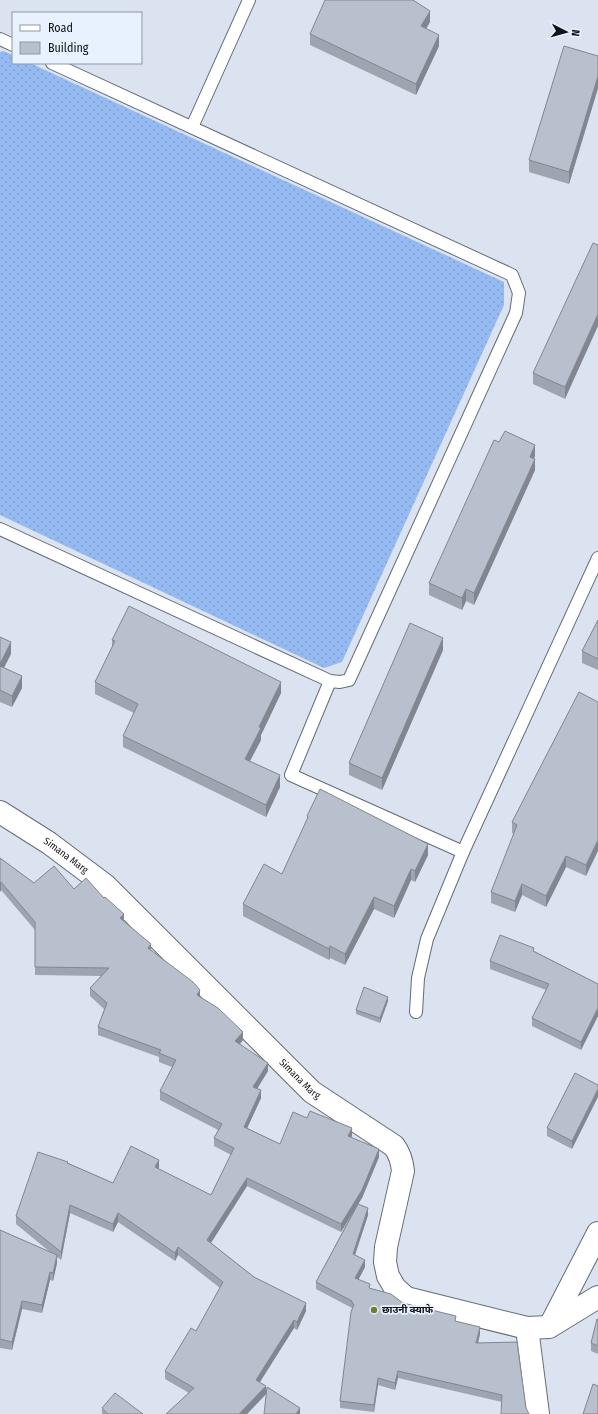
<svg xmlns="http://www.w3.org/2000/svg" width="598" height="1414" font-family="'Fira Sans Condensed','Noto Sans Devanagari',sans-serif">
  <defs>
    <pattern id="grass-dots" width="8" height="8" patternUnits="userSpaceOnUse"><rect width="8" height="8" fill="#95baf2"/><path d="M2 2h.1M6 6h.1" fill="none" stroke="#7f9fcf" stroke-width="1.8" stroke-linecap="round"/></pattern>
  </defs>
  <rect width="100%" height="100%" fill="#dbe3f0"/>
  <path fill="url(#grass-dots)" d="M 3,51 L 13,55 L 13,63 L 30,63 L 504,282 L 504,305 L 342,662 L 324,668 L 0,515 L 0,52 Z"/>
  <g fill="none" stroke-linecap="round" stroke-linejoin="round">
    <g stroke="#646b76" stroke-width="14">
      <g id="lane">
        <path d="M 0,39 L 13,45"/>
        <path d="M 192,127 L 249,0"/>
        <path d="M 0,529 L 330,681 L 340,682 L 349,680 L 516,313 L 519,293 L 512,275 L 52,63"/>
        <path d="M 330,681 L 291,775 L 463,852 L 427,939 L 418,978 L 416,1012"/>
        <path d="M 463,852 L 598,558"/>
      </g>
    </g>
    <g stroke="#646b76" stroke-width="24">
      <g id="street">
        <path id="s1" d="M 0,812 L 49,843 L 105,885 L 312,1092 L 394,1146 C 400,1154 402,1161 403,1171 L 386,1247 L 385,1262 L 388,1276 L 395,1288 L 406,1298 L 527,1328"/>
        <path d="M 550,1326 L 598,1233"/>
        <path d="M 538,1414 L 527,1328 L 549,1327 L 598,1297"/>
      </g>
    </g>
    <use href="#lane" stroke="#fff" stroke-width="12"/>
    <use href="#street" stroke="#fff" stroke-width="22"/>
  </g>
  <g fill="#9ea5b0">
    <path d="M 430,22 L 426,29 L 439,46 L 416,95 L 310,45 L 310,34 Z"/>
    <path d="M 598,56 L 598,88 L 569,184 L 529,172 L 529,160 Z"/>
    <path d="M 598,245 L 565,399 L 533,384 L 533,373 Z"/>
    <path d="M 499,442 L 535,456 L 534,458 L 535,470 L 474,605 L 466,601 L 462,610 L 429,595 L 429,583 Z"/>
    <path d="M 598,620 L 598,670 L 582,663 L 582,651 Z"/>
    <path d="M 0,637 L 11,654 L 4,668 L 22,688 L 12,707 L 0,702 Z"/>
    <path d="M 112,640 L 281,693 L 261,735 L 261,740 L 250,761 L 280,787 L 266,817 L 123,747 L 123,736 L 134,713 L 95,694 L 95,682 L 112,647 Z"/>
    <path d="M 443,650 L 382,790 L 349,775 L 349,763 Z"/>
    <path d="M 598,702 L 586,876 L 566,867 L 546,907 L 522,895 L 515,912 L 491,903 L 491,892 L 514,834 L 512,833 L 512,822 Z"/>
    <path d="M 307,816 L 428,855 L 415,882 L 411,880 L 394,918 L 374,909 L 345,965 L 330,958 L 329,960 L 243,916 L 243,904 L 282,874 L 307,820 Z"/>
    <path d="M 0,858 L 34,883 L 74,889 L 124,921 L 151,951 L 200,997 L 243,1040 L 240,1044 L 268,1071 L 257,1089 L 261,1098 L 247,1128 L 280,1144 L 352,1136 L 351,1137 L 379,1157 L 362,1198 L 358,1204 L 368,1215 L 355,1255 L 365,1267 L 358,1280 L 370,1288 L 403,1303 L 456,1321 L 480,1334 L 478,1343 L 517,1342 L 502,1402 L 398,1378 L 395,1390 L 378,1385 L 374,1412 L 340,1408 L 340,1401 L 352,1308 L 316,1289 L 316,1282 L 355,1208 L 341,1232 L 247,1186 L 211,1243 L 254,1277 L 306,1311 L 297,1330 L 294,1328 L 260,1382 L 266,1394 L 247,1414 L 166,1414 L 189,1393 L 165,1379 L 165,1371 L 196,1331 L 220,1288 L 178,1255 L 175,1261 L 118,1222 L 113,1232 L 70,1213 L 61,1260 L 57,1257 L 57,1263 L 53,1281 L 50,1280 L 42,1313 L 22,1309 L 12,1350 L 0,1348 L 0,1230 L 50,1252 L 16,1224 L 16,1216 L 68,1163 L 113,1183 L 159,1168 L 159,1169 L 211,1195 L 231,1155 L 214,1146 L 214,1138 L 218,1130 L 160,1100 L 160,1091 L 172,1067 L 159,1062 L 159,1057 L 98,1035 L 98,1027 L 104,1009 L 90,996 L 90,988 L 101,976 L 35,975 L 35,930 L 1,890 L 0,892 Z"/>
    <path d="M 534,951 L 598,984 L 598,1016 L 581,1050 L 532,1026 L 532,1018 L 546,990 L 490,969 L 490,961 Z"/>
    <path d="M 388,1001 L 380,1023 L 356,1014 L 356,1010 Z"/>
    <path d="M 575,1073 L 572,1149 L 547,1136 L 547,1128 Z"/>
    <path d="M 598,1319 L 598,1354 L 591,1351 L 591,1343 Z"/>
    <path d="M 102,1408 L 143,1414 L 102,1414 Z"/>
  </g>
  <g fill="#818690">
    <path d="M 430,11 L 430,22 L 421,37 L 421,26 Z"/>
    <path d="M 439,35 L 439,46 L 416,95 L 416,84 Z"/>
    <path d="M 598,76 L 598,88 L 569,184 L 569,172 Z"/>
    <path d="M 598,314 L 598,326 L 565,399 L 565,387 Z"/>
    <path d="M 535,445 L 535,456 L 530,468 L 530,457 Z"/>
    <path d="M 535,459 L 535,470 L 474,605 L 474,593 Z"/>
    <path d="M 466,589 L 466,601 L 462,610 L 462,598 Z"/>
    <path d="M 443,638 L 443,650 L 382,790 L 382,778 Z"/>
    <path d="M 11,642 L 11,654 L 0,675 L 0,664 Z"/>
    <path d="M 22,676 L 22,688 L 12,707 L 12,696 Z"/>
    <path d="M 281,682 L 281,693 L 261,735 L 261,740 L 245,770 L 245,759 L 259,727 Z"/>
    <path d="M 280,775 L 280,787 L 266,817 L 266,805 Z"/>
    <path d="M 598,840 L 598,851 L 586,876 L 586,865 Z"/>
    <path d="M 428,844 L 428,855 L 415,882 L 415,871 Z"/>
    <path d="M 566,856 L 566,867 L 546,907 L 546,896 Z"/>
    <path d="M 411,869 L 411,880 L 394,918 L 394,906 Z"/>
    <path d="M 1,882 L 1,890 L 0,892 L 0,884 Z"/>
    <path d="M 522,884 L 522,895 L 515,912 L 515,901 Z"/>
    <path d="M 374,897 L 374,909 L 345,965 L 345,954 Z"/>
    <path d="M 124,914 L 124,922 L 120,918 Z"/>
    <path d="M 151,944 L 151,952 L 148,948 Z"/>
    <path d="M 330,946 L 330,958 L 329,960 L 329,949 Z"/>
    <path d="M 200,990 L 200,998 L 197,995 Z"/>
    <path d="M 388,997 L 388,1001 L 380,1023 L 380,1018 Z"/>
    <path d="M 598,1008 L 598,1016 L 581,1050 L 581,1042 Z"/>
    <path d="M 243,1032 L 243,1040 L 235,1049 L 235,1041 Z"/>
    <path d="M 268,1063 L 268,1071 L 253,1095 L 253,1087 Z"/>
    <path d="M 598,1089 L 598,1097 L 572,1149 L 572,1141 Z"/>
    <path d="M 261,1090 L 261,1098 L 244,1135 L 244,1127 Z"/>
    <path d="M 352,1128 L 352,1136 L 348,1144 L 348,1136 Z"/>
    <path d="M 379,1149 L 379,1157 L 362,1198 L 341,1232 L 341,1224 Z"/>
    <path d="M 159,1160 L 159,1168 L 155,1175 L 155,1167 Z"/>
    <path d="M 247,1178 L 247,1186 L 207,1249 L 207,1240 Z"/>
    <path d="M 70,1205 L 70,1213 L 61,1260 L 61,1252 Z"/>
    <path d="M 368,1208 L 368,1215 L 353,1261 L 353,1254 Z"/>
    <path d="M 118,1213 L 118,1222 L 113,1232 L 113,1224 Z"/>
    <path d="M 178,1247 L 178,1255 L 175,1261 L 175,1253 Z"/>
    <path d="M 57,1255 L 57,1263 L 53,1281 L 53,1273 Z"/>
    <path d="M 365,1260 L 365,1267 L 355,1286 L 355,1278 Z"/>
    <path d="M 50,1272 L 50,1280 L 42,1313 L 42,1305 Z"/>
    <path d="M 22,1301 L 22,1309 L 12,1350 L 12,1342 Z"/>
    <path d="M 306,1303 L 306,1311 L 297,1330 L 297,1322 Z"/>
    <path d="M 294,1320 L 294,1328 L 256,1388 L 256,1380 Z"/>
    <path d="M 480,1327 L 480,1334 L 476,1351 L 476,1343 Z"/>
    <path d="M 398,1371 L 398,1378 L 395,1390 L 395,1383 Z"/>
    <path d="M 378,1378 L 378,1385 L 374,1412 L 374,1405 Z"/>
    <path d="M 266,1386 L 266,1394 L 247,1414 L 239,1414 Z"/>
    <path d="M 300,1408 L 300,1414 L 296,1414 Z"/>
  </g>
  <g fill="#b8c0cd" stroke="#818690">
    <path d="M 325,0 L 413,0 L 430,11 L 421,26 L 439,35 L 416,84 L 310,34 Z"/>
    <path d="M 564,46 L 598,56 L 598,76 L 569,172 L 529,160 Z"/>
    <path d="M 593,243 L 598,245 L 598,314 L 565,387 L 533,373 Z"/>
    <path d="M 505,431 L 535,445 L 530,457 L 535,459 L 474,593 L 466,589 L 462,598 L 429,583 L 494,440 L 499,442 Z"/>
    <path d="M 129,606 L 281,682 L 259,727 L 261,728 L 245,759 L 280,775 L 266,805 L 123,736 L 138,704 L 95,682 L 115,641 L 112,640 Z"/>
    <path d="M 598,620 L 598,659 L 582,651 Z"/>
    <path d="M 410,623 L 443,638 L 382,778 L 349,763 Z"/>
    <path d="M 0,637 L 11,642 L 0,664 Z"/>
    <path d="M 0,666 L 22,676 L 12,696 L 0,690 Z"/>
    <path d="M 579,692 L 598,702 L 598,840 L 586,865 L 566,856 L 546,896 L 522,884 L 515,901 L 491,892 L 517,825 L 512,822 Z"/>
    <path d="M 320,789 L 428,844 L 415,871 L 411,869 L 394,906 L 374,897 L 345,954 L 330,946 L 329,949 L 243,904 L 264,864 L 282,874 L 308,817 L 307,816 Z"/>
    <path d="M 0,858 L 34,883 L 54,866 L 74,889 L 86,878 L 104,898 L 105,897 L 124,914 L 120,918 L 151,944 L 148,948 L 193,982 L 200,990 L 197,995 L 218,1008 L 243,1032 L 235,1041 L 268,1063 L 253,1087 L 261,1090 L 244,1127 L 280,1144 L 293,1112 L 307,1118 L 310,1111 L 352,1128 L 348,1136 L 379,1149 L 362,1190 L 341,1224 L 247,1178 L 207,1240 L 254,1277 L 306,1303 L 297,1322 L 294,1320 L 256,1380 L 266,1386 L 239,1414 L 166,1414 L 194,1388 L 165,1371 L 191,1328 L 196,1331 L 223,1282 L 178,1247 L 175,1253 L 118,1213 L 113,1224 L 70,1205 L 61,1252 L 16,1216 L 38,1152 L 68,1162 L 67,1163 L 113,1183 L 131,1146 L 159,1160 L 155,1167 L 211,1195 L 234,1148 L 214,1138 L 222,1124 L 160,1091 L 176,1060 L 159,1053 L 161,1050 L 98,1027 L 107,1003 L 90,988 L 109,968 L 35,967 L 35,922 L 1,882 L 0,884 Z"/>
    <path d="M 500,935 L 534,948 L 533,951 L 598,984 L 598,1008 L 581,1042 L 532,1018 L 549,984 L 490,961 Z"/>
    <path d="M 364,987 L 388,997 L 380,1018 L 356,1010 Z"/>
    <path d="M 575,1073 L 598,1085 L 598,1089 L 572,1141 L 547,1128 Z"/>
    <path d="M 358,1204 L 368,1208 L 353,1254 L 365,1260 L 355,1278 L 370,1284 L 369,1288 L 391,1294 L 403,1303 L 456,1316 L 455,1321 L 480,1327 L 476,1343 L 517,1342 L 526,1408 L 529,1414 L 501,1414 L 502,1395 L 398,1371 L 395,1383 L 378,1378 L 374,1405 L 340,1401 L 351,1312 L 354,1304 L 352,1303 L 352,1301 L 316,1282 Z"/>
    <path d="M 0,1230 L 57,1255 L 53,1273 L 50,1272 L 42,1305 L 22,1301 L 12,1342 L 0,1339 Z"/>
    <path d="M 597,1319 L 598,1319 L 598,1346 L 591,1343 Z"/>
    <path d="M 593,1384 L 598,1386 L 598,1414 L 583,1414 Z"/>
    <path d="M 267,1387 L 300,1408 L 296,1414 L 264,1414 Z"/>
    <path d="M 115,1393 L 143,1414 L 108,1414 L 102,1408 Z"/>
  </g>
  <circle fill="#72802e" stroke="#e8f1fe" stroke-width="1.5" cx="374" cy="1310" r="4"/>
  <g text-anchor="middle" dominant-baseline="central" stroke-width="3.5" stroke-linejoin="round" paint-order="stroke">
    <g font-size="10" fill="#0f1216" stroke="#e8f1fe">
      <text stroke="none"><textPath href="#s1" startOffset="79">Simana Marg</textPath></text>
      <text stroke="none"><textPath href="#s1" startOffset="403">Simana Marg</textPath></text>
    </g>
    <g font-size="10" font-weight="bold" fill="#0f1216" stroke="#e8f1fe" text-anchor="start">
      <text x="382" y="1310">छाउनी क्याफे</text>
    </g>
  </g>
  <rect x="12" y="12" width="130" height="52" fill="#e8f1fe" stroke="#9198a1"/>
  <rect x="20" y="25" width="20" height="6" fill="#ffffff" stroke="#9198a1"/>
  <text x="48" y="32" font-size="12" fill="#0f1216">Road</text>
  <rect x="20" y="42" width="20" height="12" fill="#b8c0cd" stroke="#9198a1"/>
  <text x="48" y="52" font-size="12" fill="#0f1216">Building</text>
  <g transform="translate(566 32) rotate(96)" stroke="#e8f1fe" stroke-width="3" paint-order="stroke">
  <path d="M0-3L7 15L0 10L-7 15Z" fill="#0f1216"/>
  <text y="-6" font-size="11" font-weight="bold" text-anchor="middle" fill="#0f1216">N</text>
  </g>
</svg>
